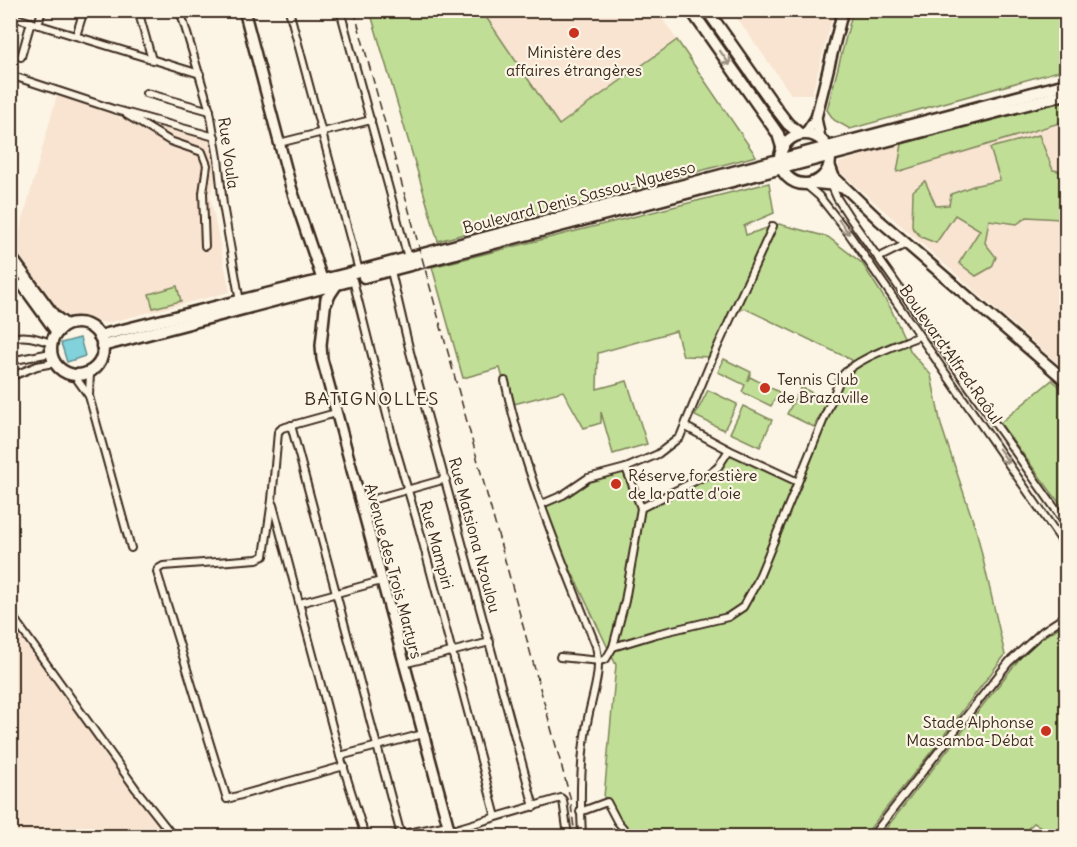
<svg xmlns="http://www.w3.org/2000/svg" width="1077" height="847" viewBox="0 0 1077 847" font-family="Delius,sans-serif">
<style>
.built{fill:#f8e4d1}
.green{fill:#c0de96;stroke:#7e845a;stroke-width:1.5}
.water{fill:#81d2da;stroke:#658f8f;stroke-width:1.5}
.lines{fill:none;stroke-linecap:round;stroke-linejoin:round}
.street-casing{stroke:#3b2a1e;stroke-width:10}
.secondary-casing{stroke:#3b2a1e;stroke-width:14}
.primary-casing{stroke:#3b2a1e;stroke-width:15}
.street{stroke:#fcf5e5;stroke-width:6}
.secondary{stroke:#fcf5e5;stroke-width:9}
.primary{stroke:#fcf5e5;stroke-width:10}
.rail{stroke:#3b2a1e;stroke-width:1.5;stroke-dasharray:9 4.5;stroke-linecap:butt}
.oneway{stroke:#9c9082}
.poi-dot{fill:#c8321e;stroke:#fcf5e5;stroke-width:2}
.labels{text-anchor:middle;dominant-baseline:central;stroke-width:4.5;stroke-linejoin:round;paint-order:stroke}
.poi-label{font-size:16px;fill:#3b2a1e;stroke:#fcf5e5;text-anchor:start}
.street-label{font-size:16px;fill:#3b2a1e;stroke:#fcf5e5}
.neighbourhood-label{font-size:18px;letter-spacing:1.5px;fill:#3b2a1e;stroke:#fcf5e5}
</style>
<rect width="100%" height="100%" fill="#fcf5e5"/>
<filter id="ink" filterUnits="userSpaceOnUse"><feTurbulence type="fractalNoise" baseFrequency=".0167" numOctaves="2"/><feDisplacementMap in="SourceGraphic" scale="12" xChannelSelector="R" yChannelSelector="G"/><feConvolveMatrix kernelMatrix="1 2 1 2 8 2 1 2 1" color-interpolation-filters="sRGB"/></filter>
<g filter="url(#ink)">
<!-- built -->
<g class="built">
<polygon points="482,11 657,11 677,40 559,125"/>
<polygon points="732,11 834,11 812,94 791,94"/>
<polygon points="57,95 125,119 210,140 216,177 210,196 230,292 107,323 59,314 15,248"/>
<polygon points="1066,98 1066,371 839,171 839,163 900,143"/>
<polygon points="10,622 49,672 167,836 11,836"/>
</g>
<!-- green -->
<g class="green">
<polygon points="853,10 1066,11 1066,69 850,129 834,120 827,110"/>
<polygon points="370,11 482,11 559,125 677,40 756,156 438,241"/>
<polygon points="1066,99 1066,121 897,172 902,144"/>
<polygon points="1039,135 1053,170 1066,172 1066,183 1064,184 1060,219 1027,217 1017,224 989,220 985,243 996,257 992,267 976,276 959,263 980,230 955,215 936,243 921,237 912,227 913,191 925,181 936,206 949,205 951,194 973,186 1000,180 990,148"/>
<polygon points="769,183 774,213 744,226 746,235 779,224 828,237 862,263 890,307 911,352 931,375 941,425 977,533 1005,655 935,747 864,836 632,836 604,797 616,665 546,518 542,504 579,482 626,468 641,507 709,474 729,450 798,482 852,360 744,308 733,316 714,357 683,356 676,331 598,353 597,389 627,381 647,444 613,454 601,412 601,423 584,428 563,391 510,405 500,368 463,378 432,267"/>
<polygon points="177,286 181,301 153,308 149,294"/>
<polygon points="724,359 751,372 747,381 750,377 779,392 771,406 742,392 745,385 718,372"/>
<polygon points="1052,380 1066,392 1066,512 1000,423"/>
<polygon points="801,387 827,401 814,427 787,414"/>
<polygon points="708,390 737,404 724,430 695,416"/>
<polygon points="743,406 772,420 760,447 730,433"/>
<polygon points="1066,623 1066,836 1055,835 1034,823 1022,834 1022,836 880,836 1020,658 1040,639"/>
</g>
<!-- water -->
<polygon class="water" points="80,338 85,356 67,362 61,343"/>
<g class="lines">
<!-- street casing -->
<g class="street-casing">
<g id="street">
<polyline points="138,10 152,60"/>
<polyline points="180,10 210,111 218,158 223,205 240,302"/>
<polyline points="289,10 359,271"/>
<polyline points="340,10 408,258"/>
<polyline points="10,16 200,74"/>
<polyline points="38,25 42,10"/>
<polyline points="76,36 84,10"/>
<polyline points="21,57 31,22"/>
<polyline points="10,75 113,109 215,137"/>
<polyline points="146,93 210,111"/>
<polyline points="127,115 170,141 202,152 207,165 203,193 205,246"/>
<polyline points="279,143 371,120"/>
<polyline points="826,173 837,198 850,218 1066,524"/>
<polyline points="805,184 819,196 849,234 1066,547"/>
<polyline points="878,258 906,244"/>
<polyline points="391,271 410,352 534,807"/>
<polyline points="353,280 394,443 419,528 496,817"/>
<path d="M10 339C23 333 39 339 51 343"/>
<polyline points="10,361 51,353"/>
<polyline points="74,375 89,396 131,548"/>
<polyline points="10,377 37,366 54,363"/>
<path d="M505 381C524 472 562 560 596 646 603 674 590 700 586 729 580 765 580 800 582 836"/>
<polyline points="89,396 90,372"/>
<polyline points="336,413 282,428 278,432 272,500 264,556 257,559 163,566 158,569 157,572 227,799 344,766"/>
<polyline points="291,425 401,835"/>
<polyline points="729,450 798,482"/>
<polyline points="360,503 446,479"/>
<polyline points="542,504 563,495 588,478 626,468 658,454 680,437 712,359 773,226"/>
<polyline points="273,505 340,756 365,836"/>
<polyline points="641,508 709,474 718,467 729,450 686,427"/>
<polyline points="300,603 381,581"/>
<polyline points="10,613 136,789 173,836"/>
<path d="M613 647 656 634 728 617 743 607 757 582 841 377C854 359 898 345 919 336"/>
<polyline points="560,657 600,661 606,659 613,647 625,601 641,508 626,468"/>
<polyline points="403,664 490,642"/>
<polyline points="340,756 423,734"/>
<polyline points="580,812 607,802 617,821 630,836"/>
<polyline points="449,831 561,798 563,800 568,836"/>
<polyline points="393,836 448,825"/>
<polyline points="872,836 1009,662 1043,631 1066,616"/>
</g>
</g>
<!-- secondary casing -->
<g class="secondary-casing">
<g id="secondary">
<polyline points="244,10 291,187 324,285"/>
<polyline points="816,118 820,138"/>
<polyline points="806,133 816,118 843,10"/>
<polyline points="830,166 834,177 879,220 1066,381"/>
<polyline points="811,183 831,185 845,189"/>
<polyline points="326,298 321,345 322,359 451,836"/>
</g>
</g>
<!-- primary casing -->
<g class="primary-casing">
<g id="primary">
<polyline points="691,10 778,134 782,147"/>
<polyline points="707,10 778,111 788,124 800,134"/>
<circle cx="805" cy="159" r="25"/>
<polyline points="10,256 54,316 66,325"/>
<polyline points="364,277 1066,94"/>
<polyline points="23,285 57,332"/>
<polyline points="326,303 330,294 336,285"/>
<circle cx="77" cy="349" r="26"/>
<polyline points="99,336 359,271 1066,84"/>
<polyline points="102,346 349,281"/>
</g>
</g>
<!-- street -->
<use href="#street" class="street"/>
<!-- secondary -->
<use href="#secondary" class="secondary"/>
<!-- primary -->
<use href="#primary" class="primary"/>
<!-- rail -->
<polyline class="rail" points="354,10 570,797 575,836"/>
</g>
<!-- one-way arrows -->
<defs><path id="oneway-shaft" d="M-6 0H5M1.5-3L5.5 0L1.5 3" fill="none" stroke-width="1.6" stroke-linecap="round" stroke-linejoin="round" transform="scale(1.5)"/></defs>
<g class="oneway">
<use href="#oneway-shaft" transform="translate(725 58) rotate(55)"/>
<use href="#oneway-shaft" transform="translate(844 227) rotate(54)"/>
<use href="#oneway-shaft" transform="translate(1004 456) rotate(55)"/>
</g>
</g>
<!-- markers -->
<g class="poi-dot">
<circle cx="574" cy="33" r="6"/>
<circle cx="765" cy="388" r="6"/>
<circle cx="616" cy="484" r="6"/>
<circle cx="1046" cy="731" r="6"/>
</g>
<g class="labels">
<!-- poi labels -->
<g class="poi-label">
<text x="574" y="52" text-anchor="middle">Ministère des<tspan x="574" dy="18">affaires étrangères</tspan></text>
<text x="777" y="379">Tennis Club<tspan x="777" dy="18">de Brazaville</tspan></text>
<text x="628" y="475">Réserve forestière<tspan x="628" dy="18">de la patte d'oie</tspan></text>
<text x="1034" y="722" text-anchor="end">Stade Alphonse<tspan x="1034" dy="18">Massamba-Débat</tspan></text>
</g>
<!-- street labels -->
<g class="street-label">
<text transform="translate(229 153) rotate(82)">Rue Voula</text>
<text transform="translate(579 197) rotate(-15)">Boulevard Denis Sassou-Nguesso</text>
<text transform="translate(951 354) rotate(55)">Boulevard Alfred Raôul</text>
<text transform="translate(475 535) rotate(75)">Rue Matsiona Nzoulou</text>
<text transform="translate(437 545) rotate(75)">Rue Mampiri</text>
<text transform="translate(394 571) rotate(75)">Avenue des Trois Martyrs</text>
</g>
<!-- neighbourhood labels -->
<g class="neighbourhood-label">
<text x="372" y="398">BATIGNOLLES</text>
</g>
</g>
<!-- margin -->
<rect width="1077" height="847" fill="none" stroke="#fcf5e5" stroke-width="36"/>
<rect x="18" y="18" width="1041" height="811" fill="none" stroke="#3b2a1e" stroke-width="2" filter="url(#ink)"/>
</svg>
